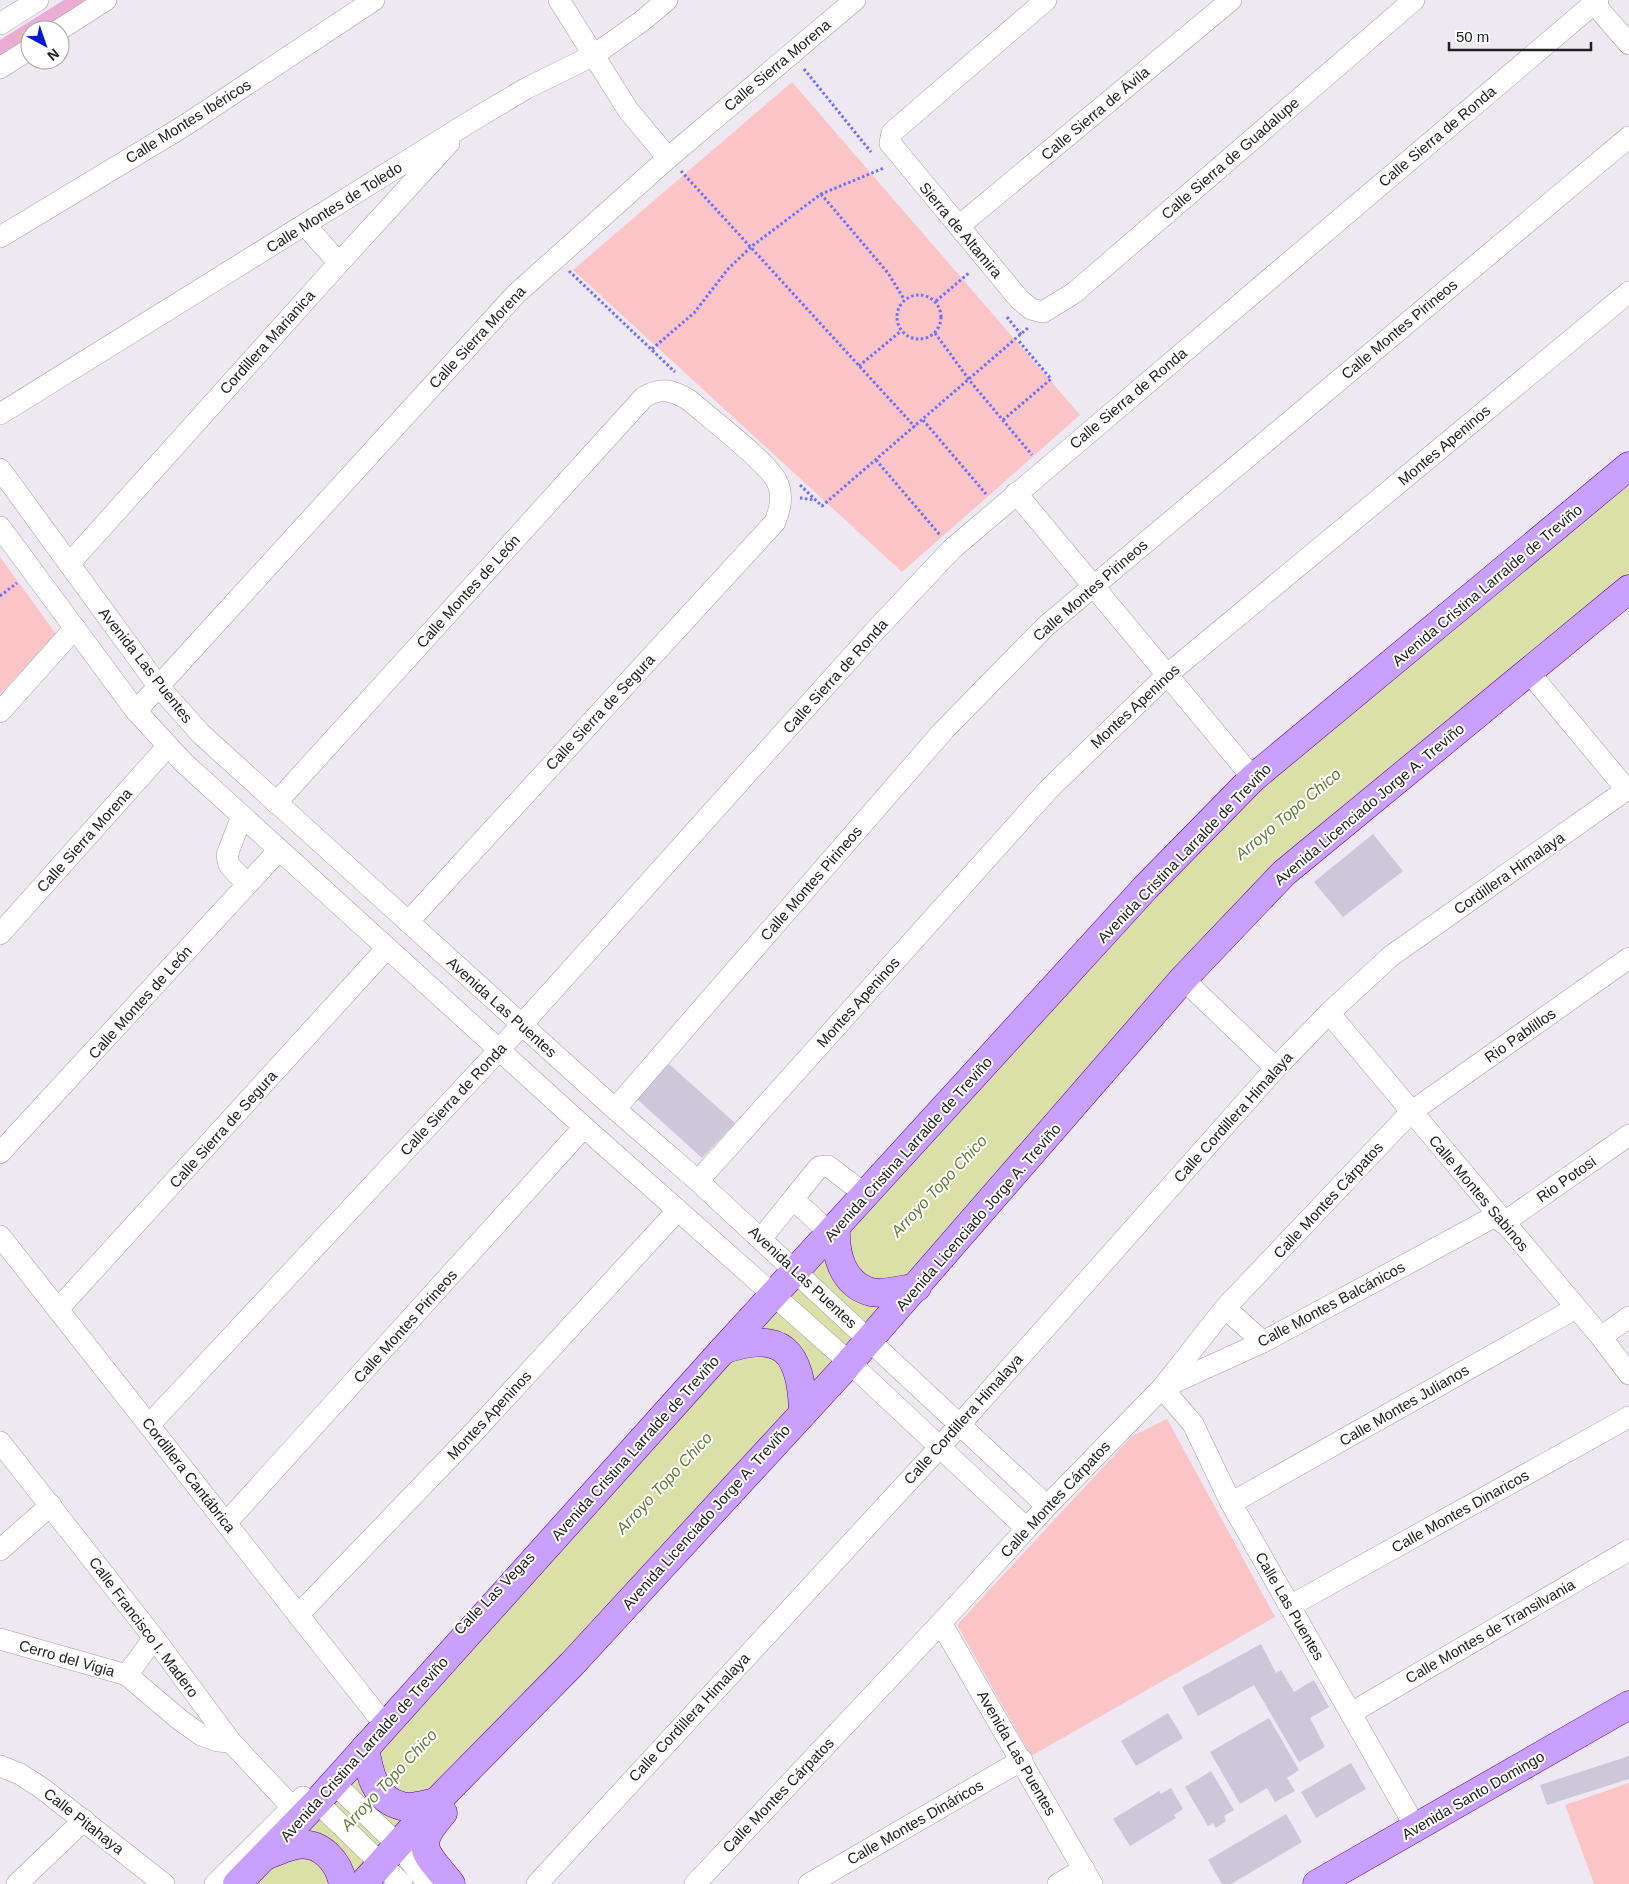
<svg xmlns="http://www.w3.org/2000/svg" width="1629" height="1884" viewBox="0 0 1629 1884" font-family="Arial,sans-serif">
<style>
.grass{fill:#ecadd4}
.park{fill:#fbc5c8}
.water{fill:#dae0a8}
.building{fill:#cdc8d9}
.lines{fill:none;stroke-linecap:round;stroke-linejoin:round}
.minor-casing{stroke:#a2a2a2;stroke-width:22}
.major-casing{stroke:#57009e;stroke-width:29}
.path{stroke:#6d70fd;stroke-width:3;stroke-dasharray:2.5 2.5;stroke-linecap:butt}
.minor{stroke:#fff;stroke-width:21}
.major{stroke:#caa0fe;stroke-width:28}
.labels{text-anchor:middle;dominant-baseline:central;stroke-width:4;stroke-linejoin:round;paint-order:stroke}
.street-label{font-size:15px;fill:#212121;stroke:#fff}
.water-label{font-size:16px;font-style:italic;fill:#617c36;stroke:#fff}
</style>
<rect width="100%" height="100%" fill="#ede8f2"/>
<!-- grass -->
<polygon class="grass" points="64,0 93,0 45,30 30,30 30,40 0,58 0,40"/>
<!-- park -->
<g class="park">
<polygon points="792,82 1080,415 902,572 573,270"/>
<polygon points="0,557 56,634 0,694"/>
<polygon points="1167,1419 1275,1617 1031,1756 957,1625 1132,1436"/>
<polygon points="1629,1783 1629,1884 1594,1884 1565,1805"/>
</g>
<!-- water -->
<polygon class="water" points="1629,466 1629,589 1349,818 362,1884 237,1884 1146,887"/>
<!-- building -->
<g class="building">
<polygon points="1373,834 1403,871 1343,917 1314,882"/>
<polygon points="669,1064 735,1123 702,1158 637,1099"/>
<polygon points="1261,1644 1276,1673 1281,1670 1294,1692 1314,1680 1329,1707 1310,1718 1325,1747 1299,1762 1254,1685 1198,1716 1182,1687"/>
<polygon points="1168,1713 1183,1738 1136,1766 1121,1741"/>
<polygon points="1269,1718 1299,1770 1287,1778 1295,1791 1275,1802 1267,1788 1240,1804 1210,1752"/>
<polygon points="1629,1756 1629,1779 1547,1805 1540,1785"/>
<polygon points="1351,1763 1366,1789 1316,1818 1301,1792"/>
<polygon points="1211,1771 1234,1810 1224,1816 1226,1821 1216,1828 1213,1823 1208,1826 1185,1787"/>
<polygon points="1171,1788 1183,1809 1174,1815 1176,1818 1130,1846 1113,1819 1159,1791 1161,1794"/>
<polygon points="1286,1814 1302,1842 1231,1884 1222,1884 1208,1860"/>
</g>
<g class="lines">
<!-- minor casing -->
<g class="minor-casing">
<g id="minor">
<polyline points="559,0 628,110 668,158"/>
<polyline points="1046,0 896,129 892,133 890,143 1019,299 1031,309 1043,312 1074,293 1414,0"/>
<polyline points="1591,0 1629,44"/>
<polyline points="0,24 38,0"/>
<polyline points="59,30 106,0"/>
<polyline points="0,68 30,49"/>
<polyline points="305,225 339,263"/>
<polyline points="959,226 1231,0"/>
<polyline points="0,237 184,126 374,0"/>
<polyline points="0,414 468,123 525,89 594,55 642,21 667,0"/>
<polyline points="0,469 159,687 201,734 615,1109 698,1181 1047,1506"/>
<polyline points="1016,493 1253,778"/>
<polyline points="0,527 136,711 184,763 584,1127 849,1362 1026,1528"/>
<polyline points="69,564 339,263 449,143"/>
<polyline points="1528,671 1627,790"/>
<polyline points="136,711 516,294 668,158 855,0"/>
<polyline points="0,712 75,628"/>
<path d="M276 803 644 397C662 387 672 390 689 400 708 417 771 464 778 484 783 497 780 509 775 522L408 922"/>
<polyline points="242,816 227,855 229,865 247,884"/>
<polyline points="0,934 167,747"/>
<polyline points="1183,979 1276,1068"/>
<polyline points="1329,1013 1601,1337 1629,1374"/>
<polyline points="615,1109 944,730 1046,626 1629,137"/>
<polyline points="0,1153 279,850"/>
<polyline points="698,1181 1049,789 1168,674 1629,292"/>
<polyline points="1503,1223 1629,1135"/>
<polyline points="831,1234 793,1199 819,1167 828,1166 866,1195"/>
<polyline points="0,1236 377,1715"/>
<polyline points="761,1239 793,1199"/>
<polyline points="1225,1308 1263,1342"/>
<polyline points="58,1309 387,948"/>
<polyline points="1601,1337 1629,1317"/>
<polyline points="149,1425 500,1049 873,633 952,549 1598,0"/>
<polyline points="0,1442 154,1638 231,1742 293,1808"/>
<polyline points="1231,1503 1576,1308"/>
<polyline points="226,1523 584,1127"/>
<polyline points="0,1550 51,1505"/>
<polyline points="1290,1606 1629,1417"/>
<polyline points="298,1615 474,1432 677,1211"/>
<polyline points="941,1623 1092,1884"/>
<polyline points="0,1639 127,1675 180,1720 201,1735 218,1741 231,1742"/>
<polyline points="127,1675 154,1638"/>
<polyline points="1351,1713 1629,1550"/>
<polyline points="0,1766 20,1774 43,1789 164,1884"/>
<polyline points="334,1783 398,1845 428,1884"/>
<polyline points="317,1802 402,1884"/>
<polyline points="1416,1828 1231,1503 1193,1424 1162,1388 1263,1342 1497,1215"/>
<polyline points="17,1884 84,1820"/>
<polyline points="215,1884 303,1797"/>
<polyline points="537,1884 939,1448 1276,1068 1329,1013 1391,956 1629,788"/>
<polyline points="695,1884 941,1623 1047,1506 1162,1388 1225,1308 1411,1112 1629,958"/>
<polyline points="809,1884 1022,1760"/>
<polyline points="1058,1884 1084,1869"/>
</g>
</g>
<!-- major casing -->
<g class="major-casing">
<g id="major">
<path d="M836 1229C835 1254 842 1284 871 1292 885 1295 903 1289 917 1287"/>
<path d="M723 1350C783 1329 801 1352 803 1411"/>
<path d="M365 1748C369 1771 374 1800 402 1806 412 1809 426 1804 436 1802"/>
<path d="M443 1813C412 1848 426 1852 451 1884"/>
<path d="M267 1855C277 1852 287 1846 297 1845 321 1841 339 1862 343 1884"/>
<polyline points="237,1884 317,1802 723,1350 1146,887 1253,778 1629,466"/>
<polyline points="363,1884 436,1802 572,1664 842,1371 1183,979 1284,873 1629,589"/>
<polyline points="1317,1884 1629,1705"/>
</g>
</g>
<!-- path -->
<g class="path">
<polyline points="804,69 871,152"/>
<polyline points="681,171 915,427"/>
<polyline points="821,194 888,273 904,299"/>
<polyline points="569,271 675,372"/>
<circle cx="919" cy="317" r="22"/>
<polyline points="936,301 970,272"/>
<polyline points="1007,317 1022,336"/>
<polyline points="935,333 970,381 1032,455"/>
<polyline points="652,349 694,313 728,269 752,246 821,194 884,168"/>
<polyline points="859,366 901,331"/>
<polyline points="923,420 986,494"/>
<polyline points="1003,420 1051,379 1018,340"/>
<polyline points="876,460 940,535"/>
<polyline points="800,485 822,506 1029,327"/>
<polyline points="800,498 816,500"/>
<polyline points="0,596 17,583"/>
</g>
<!-- minor -->
<use href="#minor" class="minor"/>
<!-- major -->
<use href="#major" class="major"/>
</g>
<g class="labels">
<!-- street labels -->
<g class="street-label">
<text transform="translate(777 65) rotate(-40)">Calle Sierra Morena</text>
<text transform="translate(1095 113) rotate(-40)">Calle Sierra de Ávila</text>
<text transform="translate(188 121) rotate(-32)">Calle Montes Ibéricos</text>
<text transform="translate(1437 136) rotate(-40)">Calle Sierra de Ronda</text>
<text transform="translate(1230 158) rotate(-41)">Calle Sierra de Guadalupe</text>
<text transform="translate(334 207) rotate(-32)">Calle Montes de Toledo</text>
<text transform="translate(961 230) rotate(50)">Sierra de Altamira</text>
<text transform="translate(1399 329) rotate(-40)">Calle Montes Pirineos</text>
<text transform="translate(477 337) rotate(-47)">Calle Sierra Morena</text>
<text transform="translate(267 342) rotate(-48)">Cordillera Marianica</text>
<text transform="translate(1128 398) rotate(-40)">Calle Sierra de Ronda</text>
<text transform="translate(1444 445) rotate(-40)">Montes Apeninos</text>
<text transform="translate(1487 585) rotate(-40)">Avenida Cristina Larralde de Treviño</text>
<text transform="translate(1090 590) rotate(-41)">Calle Montes Pirineos</text>
<text transform="translate(468 591) rotate(-48)">Calle Montes de León</text>
<text transform="translate(146 665) rotate(52)">Avenida Las Puentes</text>
<text transform="translate(835 676) rotate(-48)">Calle Sierra de Ronda</text>
<text transform="translate(1135 706) rotate(-43)">Montes Apeninos</text>
<text transform="translate(600 712) rotate(-47)">Calle Sierra de Segura</text>
<text transform="translate(1369 804) rotate(-40)">Avenida Licenciado Jorge A. Treviño</text>
<text transform="translate(84 840) rotate(-48)">Calle Sierra Morena</text>
<text transform="translate(1184 853) rotate(-46)">Avenida Cristina Larralde de Treviño</text>
<text transform="translate(1509 873) rotate(-35)">Cordillera Himalaya</text>
<text transform="translate(811 883) rotate(-49)">Calle Montes Pirineos</text>
<text transform="translate(140 1002) rotate(-48)">Calle Montes de León</text>
<text transform="translate(858 1002) rotate(-48)">Montes Apeninos</text>
<text transform="translate(502 1007) rotate(42)">Avenida Las Puentes</text>
<text transform="translate(1520 1035) rotate(-35)">Rio Pablillos</text>
<text transform="translate(453 1099) rotate(-47)">Calle Sierra de Ronda</text>
<text transform="translate(1233 1117) rotate(-48)">Calle Cordillera Himalaya</text>
<text transform="translate(223 1129) rotate(-48)">Calle Sierra de Segura</text>
<text transform="translate(908 1149) rotate(-48)">Avenida Cristina Larralde de Treviño</text>
<text transform="translate(1566 1179) rotate(-35)">Rio Potosi</text>
<text transform="translate(1479 1193) rotate(50)">Calle Montes Sabinos</text>
<text transform="translate(1328 1200) rotate(-47)">Calle Montes Cárpatos</text>
<text transform="translate(978 1217) rotate(-49)">Avenida Licenciado Jorge A. Treviño</text>
<text transform="translate(803 1277) rotate(43)">Avenida Las Puentes</text>
<text transform="translate(1331 1304) rotate(-28)">Calle Montes Balcánicos</text>
<text transform="translate(405 1326) rotate(-48)">Calle Montes Pirineos</text>
<text transform="translate(1404 1405) rotate(-30)">Calle Montes Julianos</text>
<text transform="translate(489 1415) rotate(-47)">Montes Apeninos</text>
<text transform="translate(963 1419) rotate(-48)">Calle Cordillera Himalaya</text>
<text transform="translate(635 1448) rotate(-48)">Avenida Cristina Larralde de Treviño</text>
<text transform="translate(189 1475) rotate(52)">Cordillera Cantábrica</text>
<text transform="translate(1055 1499) rotate(-47)">Calle Montes Cárpatos</text>
<text transform="translate(1460 1511) rotate(-29)">Calle Montes Dinaricos</text>
<text transform="translate(706 1517) rotate(-48)">Avenida Licenciado Jorge A. Treviño</text>
<text transform="translate(494 1593) rotate(-46)">Calle Las Vegas</text>
<text transform="translate(1290 1606) rotate(60)">Calle Las Puentes</text>
<text transform="translate(144 1627) rotate(53)">Calle Francisco I. Madero</text>
<text transform="translate(1490 1631) rotate(-30)">Calle Montes de Transilvania</text>
<text transform="translate(67 1658) rotate(16)">Cerro del Vigia</text>
<text transform="translate(689 1717) rotate(-47)">Calle Cordillera Himalaya</text>
<text transform="translate(364 1749) rotate(-48)">Avenida Cristina Larralde de Treviño</text>
<text transform="translate(1017 1753) rotate(60)">Avenida Las Puentes</text>
<text transform="translate(778 1795) rotate(-46)">Calle Montes Cárpatos</text>
<text transform="translate(1473 1795) rotate(-30)">Avenida Santo Domingo</text>
<text transform="translate(84 1821) rotate(38)">Calle Pitahaya</text>
<text transform="translate(915 1822) rotate(-30)">Calle Montes Dináricos</text>
</g>
<!-- water labels -->
<g class="water-label">
<text transform="translate(1288 814) rotate(-40)">Arroyo Topo Chico</text>
<text transform="translate(939 1186) rotate(-47)">Arroyo Topo Chico</text>
<text transform="translate(664 1483) rotate(-47)">Arroyo Topo Chico</text>
<text transform="translate(389 1780) rotate(-47)">Arroyo Topo Chico</text>
</g>
</g>
<!-- north arrow -->
<g transform="translate(45 45) rotate(140)"><circle r="24" fill="#ffffff" stroke="#a6a6a6"/>
<path d="M0-4L9 19L0 12L-9 19Z" fill="#001ad2"/>
<text y="-8" font-size="14" font-weight="bold" text-anchor="middle" fill="#212121">N</text>
</g>
<!-- scale -->
<path d="M1449 42v8h142v-8" fill="none" stroke="#212121" stroke-width="2.5"/>
<text x="1456" y="42" font-size="15" fill="#212121" stroke="#ffffff" stroke-width="4" paint-order="stroke">50 m</text>
</svg>
